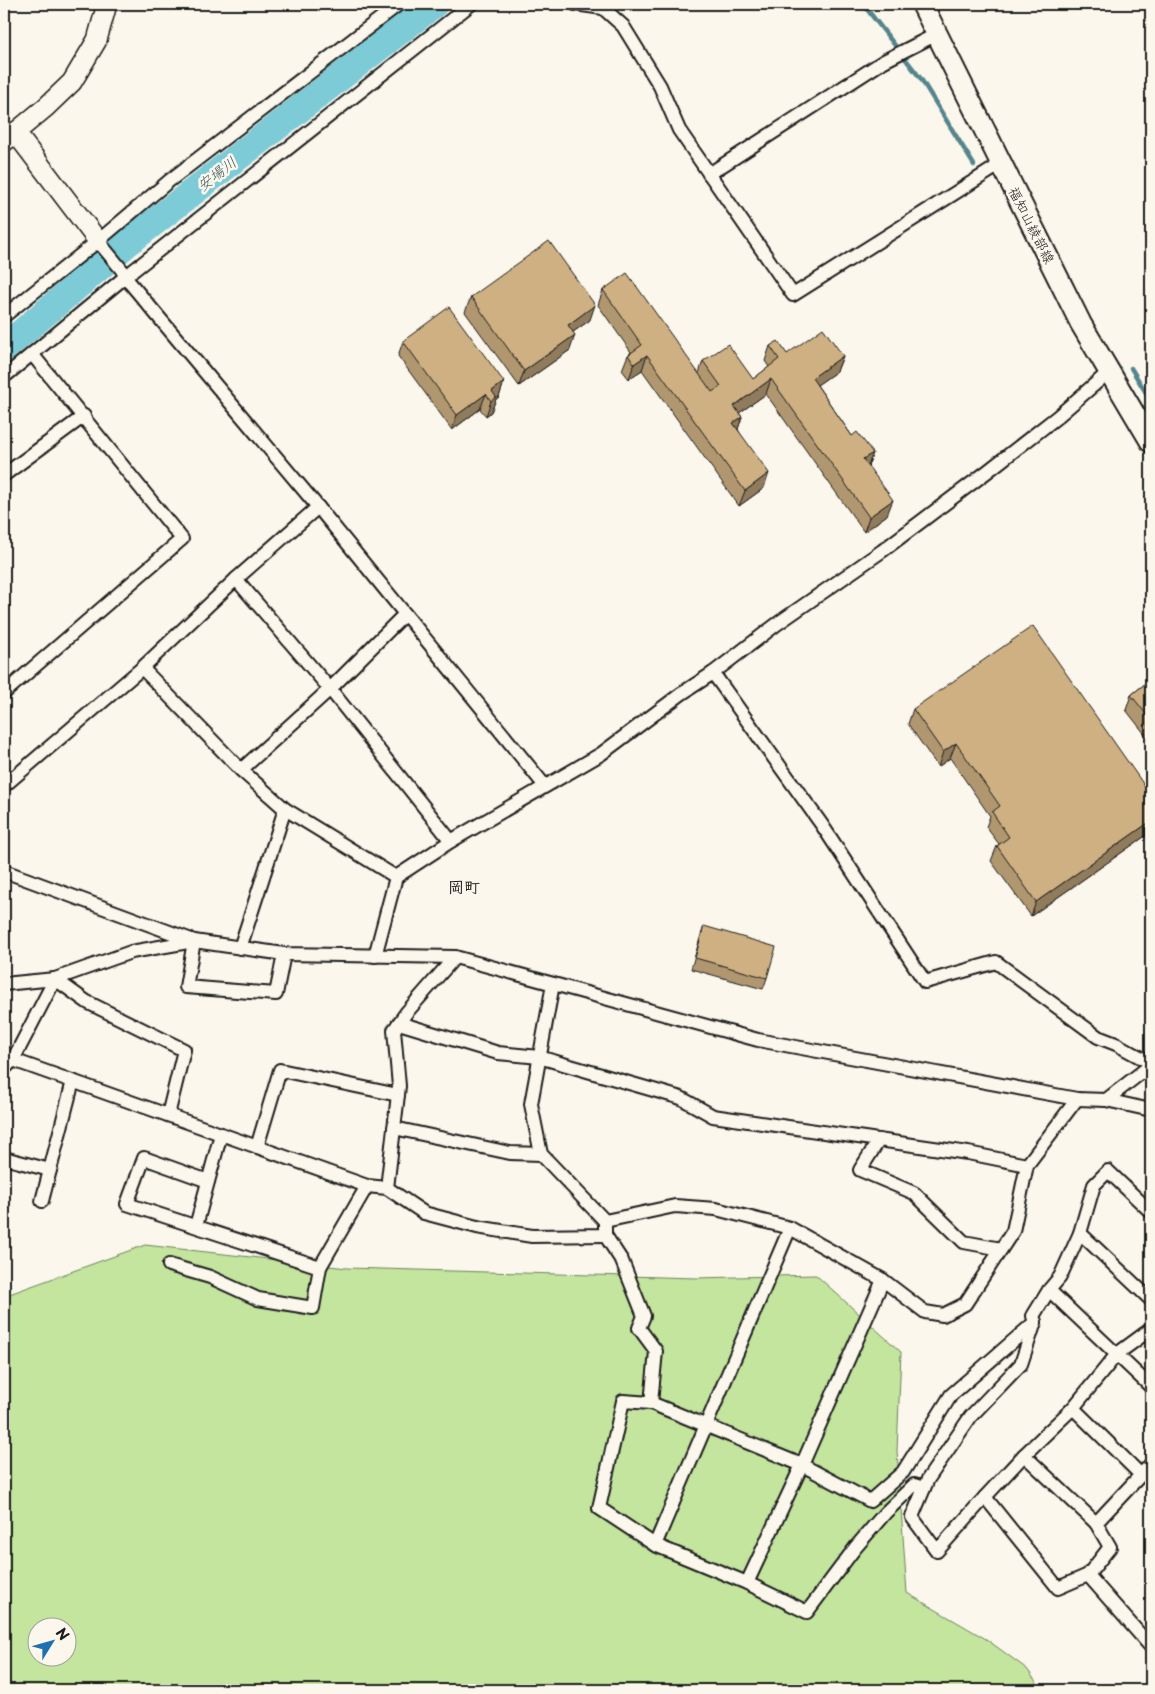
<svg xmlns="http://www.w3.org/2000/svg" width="1155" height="1694" viewBox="0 0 1155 1694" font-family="'Playpen Sans','Klee One',sans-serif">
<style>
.green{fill:#c3e59e;stroke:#70805d;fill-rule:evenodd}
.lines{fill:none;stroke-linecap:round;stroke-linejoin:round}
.stream{stroke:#55858c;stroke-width:4.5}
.river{stroke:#7bcbd6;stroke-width:28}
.street-casing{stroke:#1c1c1c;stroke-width:16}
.secondary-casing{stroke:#1c1c1c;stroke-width:22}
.primary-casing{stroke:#1c1c1c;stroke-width:24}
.street{stroke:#fbf7ec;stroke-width:12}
.secondary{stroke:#fbf7ec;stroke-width:19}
.primary{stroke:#fbf7ec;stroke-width:20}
.wall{fill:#b19770;stroke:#1c1c1c}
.shaded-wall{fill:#907b5b;stroke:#1c1c1c}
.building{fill:#ceb082;stroke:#1c1c1c}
.labels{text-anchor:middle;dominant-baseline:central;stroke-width:5;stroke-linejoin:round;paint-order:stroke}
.street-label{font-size:14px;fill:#1c1c1c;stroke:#fbf7ec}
.water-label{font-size:15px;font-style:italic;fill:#3d595d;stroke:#fbf7ec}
.quarter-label{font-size:16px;font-weight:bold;fill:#1c1c1c;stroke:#fbf7ec}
</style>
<rect width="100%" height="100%" fill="#fbf7ec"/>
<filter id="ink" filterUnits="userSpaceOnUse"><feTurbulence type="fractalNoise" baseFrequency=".02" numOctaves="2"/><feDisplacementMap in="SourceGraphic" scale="10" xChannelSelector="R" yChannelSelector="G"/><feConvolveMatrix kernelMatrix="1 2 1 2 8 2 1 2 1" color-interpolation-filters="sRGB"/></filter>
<g filter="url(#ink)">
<!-- green -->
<path class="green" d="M145 1245 347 1268 696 1278 816 1275 901 1352 897 1451 907 1593 986 1639 1027 1669 1042 1690H4V1296ZM38 1626H68V1656H38Z"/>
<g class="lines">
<!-- stream -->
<g class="stream">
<polyline points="863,4 921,79 974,165"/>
<polyline points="1131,368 1151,401"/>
</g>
<!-- river -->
<polyline class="river" points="4,348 126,244 434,4"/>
<!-- street casing -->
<g class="street-casing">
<g id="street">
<polyline points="575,4 603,8 623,26 660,86 679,130 793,295 1001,164"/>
<polyline points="709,174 884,61 937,34"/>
<polyline points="98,241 122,270 125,277 318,507 545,786"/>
<polyline points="4,316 98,241 169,181 399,4"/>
<polyline points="4,377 125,277 471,4"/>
<polyline points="4,475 84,416"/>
<polyline points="236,579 330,689 451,841"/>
<polyline points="142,668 241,770 285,809 396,877"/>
<polyline points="713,673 822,825 925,982 996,962 1098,1037 1116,1044 1151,1063"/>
<polyline points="4,693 182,539 32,354"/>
<polyline points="241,770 330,689 405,614"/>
<polyline points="4,786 142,668 236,579 318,507"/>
<polyline points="4,871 194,941 284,954 455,957 758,1040 1077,1099 1106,1100 1151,1110"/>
<polyline points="194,941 186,987 276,994 284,954"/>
<polyline points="240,948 285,809"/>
<polyline points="375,956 396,877 451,841 601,754 681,694 713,673 777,624 882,551 988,471 1057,417 1110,371"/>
<polyline points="55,979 87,1002 184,1050 168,1115"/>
<polyline points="4,984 55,979 131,952 194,941"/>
<polyline points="399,1023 498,1053 539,1057 681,1098 713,1116 968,1153 1027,1165"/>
<polyline points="13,1060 367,1186 387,1188 424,1213 477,1227 532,1236 605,1235 605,1221 541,1154 531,1104 553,984"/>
<polyline points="4,1069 13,1060 55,979"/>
<polyline points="1106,1100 1151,1065"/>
<polyline points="394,1128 510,1153 541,1154"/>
<polyline points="879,1140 860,1170 914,1193 964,1242 1001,1249"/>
<polyline points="257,1147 280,1070 398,1095"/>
<polyline points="4,1158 50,1170"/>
<polyline points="208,1181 144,1158 127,1204 320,1267"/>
<polyline points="387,1188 399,1086 394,1030 406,1013 455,957"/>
<polyline points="42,1201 73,1081"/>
<polyline points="1151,1212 1108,1171 1094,1185 1080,1233 1060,1277 1049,1290 1033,1316 1035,1322 1021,1364 971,1416 928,1479 912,1517 937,1551 985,1497 1024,1455 1073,1408 1117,1354 1151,1329"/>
<polyline points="605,1221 675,1206 716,1209 790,1228 883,1280 925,1312 943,1315 965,1304 1013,1231 1027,1165 1077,1099"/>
<polyline points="196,1226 221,1134"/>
<polyline points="1080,1233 1151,1300"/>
<polyline points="605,1235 622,1261 644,1316 639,1328 656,1351 651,1403"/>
<polyline points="169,1265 210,1277 258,1299 313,1308 320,1267 367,1186"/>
<polyline points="1049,1290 1151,1387"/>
<polyline points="1073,1408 1141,1475"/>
<polyline points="1024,1455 1096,1523"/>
<polyline points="924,1488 914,1485 885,1513 855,1548 807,1612 747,1583 655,1545 599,1508 623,1401 651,1403 802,1465 870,1501 903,1472 951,1395 1035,1322"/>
<polyline points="985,1497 1058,1588 1088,1575 1110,1547 1096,1523 1151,1464"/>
<polyline points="655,1545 790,1228"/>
<polyline points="1088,1575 1151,1647"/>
<polyline points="747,1583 802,1465 883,1280"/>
</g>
</g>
<!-- secondary casing -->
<g class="secondary-casing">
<g id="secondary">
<polyline points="15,132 98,241"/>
<polyline points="4,142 46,107 72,82 97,40 107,4"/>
</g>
</g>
<!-- primary casing -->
<g class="primary-casing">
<polyline id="primary" points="922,4 1081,324 1151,442"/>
</g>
<!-- street -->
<use href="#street" class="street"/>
<!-- secondary -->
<use href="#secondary" class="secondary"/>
<!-- primary -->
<use href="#primary" class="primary"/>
</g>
<!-- wall -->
<g class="wall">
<polygon points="603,290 699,373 703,361 753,379 769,367 765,361 770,346 787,354 843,356 837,371 817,385 852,436 873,453 868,466 887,515 864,532 766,394 739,413 742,417 738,429 764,488 739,506 642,370 629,379 622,370 628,355 631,352 598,305"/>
<polygon points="471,297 590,320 573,332 570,350 519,386 465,312"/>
<polygon points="403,341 504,382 499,397 496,399 491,412 486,416 480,409 452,430 398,356"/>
<polygon points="1151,679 1151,742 1126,710 1131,695"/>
<polygon points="913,709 1151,795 1151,832 1031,916 991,861 997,846 999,844 986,827 990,816 950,758 938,767 908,724"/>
<polygon points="704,926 767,978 763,989 691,969 700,938"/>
</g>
<!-- shaded-wall -->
<g class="shaded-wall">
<polygon points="595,305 590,320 562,340 568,325"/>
<polygon points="575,335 570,350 519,386 524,371"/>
<polygon points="647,355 642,370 629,379 634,364"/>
<polygon points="843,356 837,371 806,393 812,378"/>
<polygon points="771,379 766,394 728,421 734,406"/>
<polygon points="504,382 499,397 496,399 491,412 486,416 491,401 492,391"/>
<polygon points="486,394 480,409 452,430 457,415"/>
<polygon points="742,417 737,432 733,423"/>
<polygon points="873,453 867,468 863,459"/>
<polygon points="769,473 764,488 739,506 745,491"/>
<polygon points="893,500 887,515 864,532 869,517"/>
<polygon points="956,743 950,758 938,767 943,752"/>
<polygon points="1151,821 1151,832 1031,916 1036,902"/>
</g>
<!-- building -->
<g class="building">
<polygon points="549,241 595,305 568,325 575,335 524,371 471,297"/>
<polygon points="627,273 712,392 721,386 703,361 728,344 753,379 779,359 770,346 778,341 787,354 823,328 843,356 812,378 852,436 857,432 873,453 863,459 893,500 869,517 771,379 734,406 742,417 733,423 769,473 745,491 647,355 634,364 628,355 642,345 603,290"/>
<polygon points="449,307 504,382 492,391 496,397 491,401 486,394 457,415 403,341"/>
<polygon points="1033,626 1151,795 1151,821 1036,902 997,846 1009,837 992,812 1000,806 956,743 943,752 913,709"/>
<polygon points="1151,679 1151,720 1131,695"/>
<polygon points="704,926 776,947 767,978 695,958"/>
</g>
</g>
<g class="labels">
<!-- street labels -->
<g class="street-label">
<text transform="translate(1032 225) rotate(63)">福知山綾部線</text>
</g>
<!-- water labels -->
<g class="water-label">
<text transform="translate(216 173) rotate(-38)">安場川</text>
</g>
<!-- quarter labels -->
<g class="quarter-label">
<text x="464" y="886">岡町</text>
</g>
</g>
<!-- margin -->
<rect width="1155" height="1694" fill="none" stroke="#fbf7ec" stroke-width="20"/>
<rect x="10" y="10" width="1135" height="1674" fill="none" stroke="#1c1c1c" stroke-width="2" filter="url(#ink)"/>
<!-- north arrow -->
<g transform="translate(52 1642) rotate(53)"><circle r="24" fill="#fbf7ec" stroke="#a29f99"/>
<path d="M0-4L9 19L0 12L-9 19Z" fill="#1f6fb2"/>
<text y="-8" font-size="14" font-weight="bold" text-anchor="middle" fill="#1c1c1c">N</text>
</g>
</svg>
